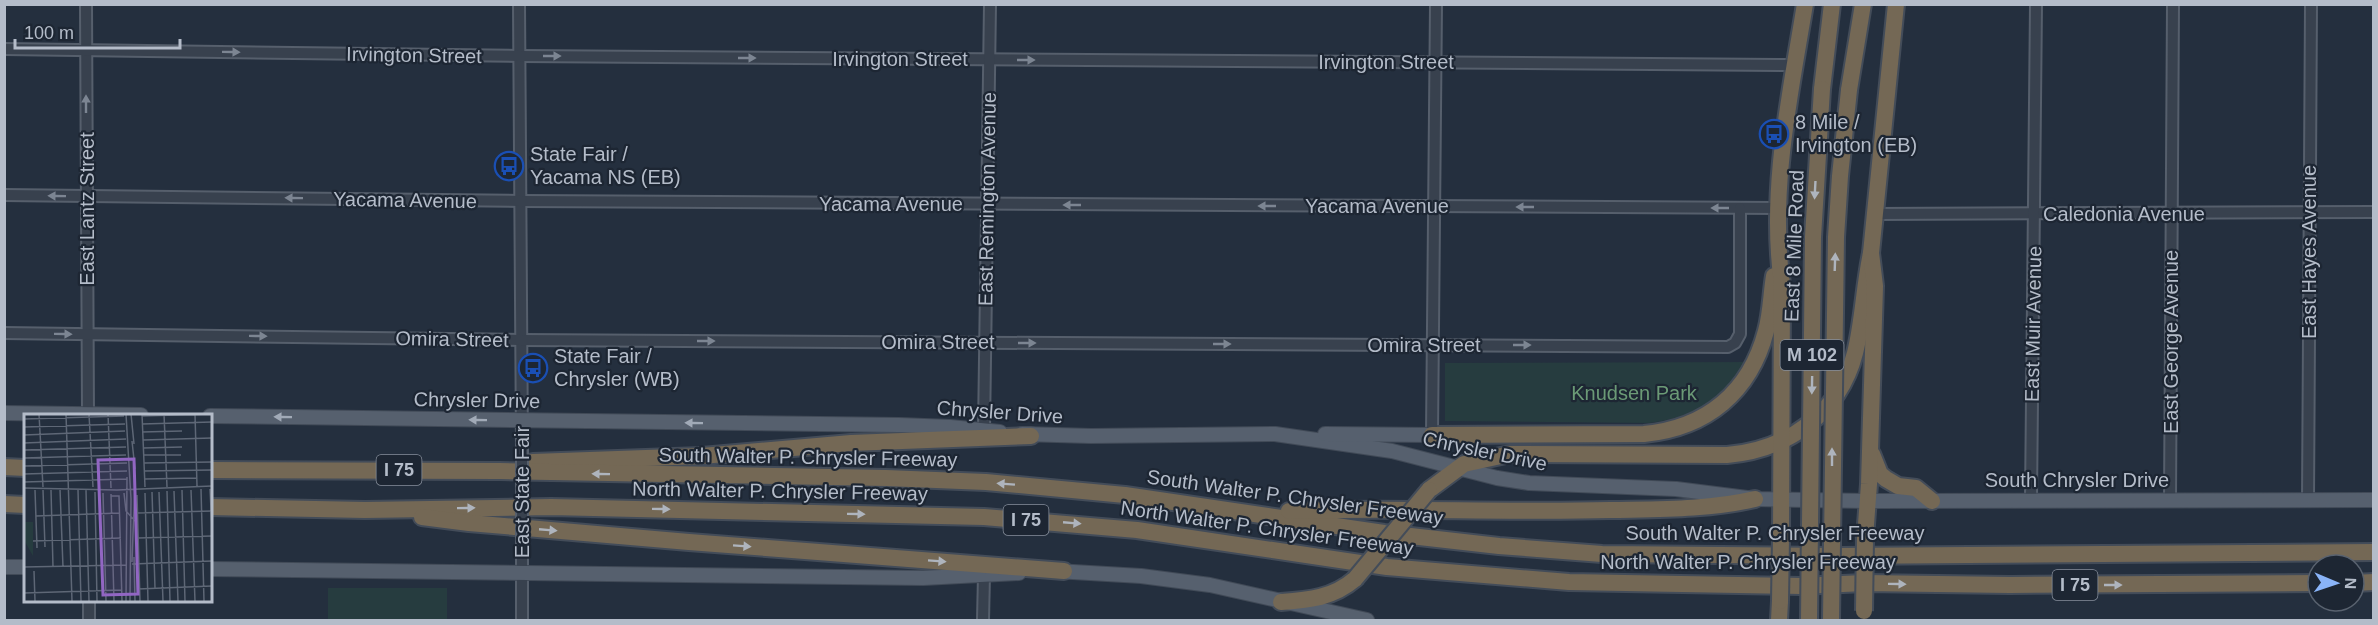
<svg xmlns="http://www.w3.org/2000/svg" width="2378" height="625" viewBox="0 0 2378 625" font-family="Arial,sans-serif">
<style>
.green{fill:#263c3f}
.lines{fill:none;stroke-linecap:round;stroke-linejoin:round}
.minor-casing{stroke:#565f6c;stroke-width:14}
.major-casing{stroke:#414a57;stroke-width:16}
.highway-casing{stroke:#434c59;stroke-width:20}
.minor{stroke:#38414e;stroke-width:10}
.major{stroke:#56606e;stroke-width:14}
.highway{stroke:#746855;stroke-width:16}
.minor-bridge-casing{stroke:#565f6c;stroke-width:14;stroke-linecap:butt}
.highway-bridge-casing{stroke:#434c59;stroke-width:20;stroke-linecap:butt}
.minor-bridge{stroke:#38414e;stroke-width:10}
.highway-bridge{stroke:#746855;stroke-width:16}
.oneway{fill:#7c8592}
.oneway2{fill:#aeb4bd}
.oneway3{fill:#a1aab7}
.labels{text-anchor:middle;dominant-baseline:central;stroke-width:4.5;stroke-linejoin:round;paint-order:stroke}
.shield{fill:#1d2633;stroke:#878f9c;stroke-width:1.5}
.shield-label{font-size:18px;font-weight:bold;fill:#b4bcc9}
.street-label{font-size:20px;fill:#b4bcc9;stroke:#1d2633}
.poi-label{font-size:20px;fill:#b4bcc9;stroke:#1d2633;text-anchor:start}
.park-label{font-size:20px;fill:#6b9a76;stroke:#1d2633}
.inset-road{fill:none;stroke:#5e6776;stroke-width:1.5}
.view{fill:#9266c3;fill-opacity:0.15;stroke:#9266c3;stroke-width:3}
.inset-edge{fill:none;stroke:#b4bcc9;stroke-width:3}
</style>
<rect width="100%" height="100%" fill="#242f3e"/>
<!-- green -->
<g class="green">
<path d="M1748 362C1723 400 1694 417 1649 423L1445 421V363Z"/>
<rect x="328" y="588" width="119" height="32"/>
</g>
<g class="lines">
<!-- minor casing -->
<g class="minor-casing">
<g id="minor">
<polyline points="86,4 88,414"/>
<polyline points="519,4 522,448"/>
<polyline points="4,49 520,56 1795,65"/>
<polyline points="4,195 521,201 1778,208"/>
<polyline points="1874,214 2374,212"/>
<polyline points="4,333 521,340 1728,347 1735,343 1740,334 1740,208"/>
<polyline points="984,430 990,4"/>
<polyline points="1432,435 1436,4"/>
<polyline points="2031,499 2036,4"/>
<polyline points="2170,500 2173,4"/>
<polyline points="2308,500 2311,4"/>
<polyline points="522,550 522,620"/>
<polyline points="89,600 89,620"/>
<polyline points="983,620 984,575"/>
</g>
</g>
<!-- major casing -->
<g class="major-casing">
<g id="major">
<polyline points="4,413 141,415"/>
<polyline points="210,416 899,425 950,427 1000,432"/>
<polyline points="1022,434 1091,436 1275,434 1392,451 1497,478 1529,483 1676,489 1755,499 1867,501 2374,500"/>
<polyline points="1325,434 1432,435"/>
<polyline points="4,567 26,567"/>
<polyline points="210,569 923,578 1019,573"/>
<polyline points="1056,571 1141,576 1210,585 1367,620"/>
</g>
</g>
<!-- highway casing -->
<g class="highway-casing">
<g id="highway">
<polyline points="1822,89 1832,4"/>
<polyline points="1849,90 1863,4"/>
<path d="M1432 435 1644 434C1707 428 1750 392 1766 331 1771 313 1771 294 1774 276"/>
<polyline points="1872,454 1880,474 1886,479 1898,486 1916,488 1932,501"/>
<polyline points="526,464 533,462 702,456 851,443 1031,436"/>
<polyline points="4,467 26,468"/>
<polyline points="210,470 500,471 886,478 986,482 1125,495 1384,533 1499,546 1602,554 1838,556 2374,552"/>
<path d="M1429 490 1464 464 1510 454 1727 455C1787 450 1839 414 1855 353 1863 321 1864 286 1871 253"/>
<polyline points="4,504 26,505"/>
<polyline points="210,507 365,510 551,507 984,517 1137,530 1387,567 1569,582 1800,586 1864,583 2010,585 2318,583"/>
<path d="M1289 511C1396 507 1503 513 1610 510 1659 509 1707 510 1755 499"/>
<polyline points="422,517 469,523 689,542 1064,571"/>
<path d="M1781 538 1782 284C1769 190 1790 96 1805 4"/>
<polyline points="1865,538 1869,484 1875,286 1871,253 1896,4"/>
<polyline points="2354,583 2374,582"/>
<path d="M1281 602C1309 600 1333 598 1355 579"/>
<polyline points="1779,620 1780,601"/>
</g>
</g>
<!-- minor -->
<use href="#minor" class="minor"/>
<!-- major -->
<use href="#major" class="major"/>
<!-- highway -->
<use href="#highway" class="highway"/>
<!-- minor-bridge casing -->
<g class="minor-bridge-casing">
<polyline id="minor-bridge" points="522,448 522,550"/>
</g>
<!-- highway-bridge casing -->
<g class="highway-bridge-casing">
<g id="highway-bridge">
<polyline points="1355,579 1429,490"/>
<polyline points="1780,601 1781,538"/>
<polyline points="1864,611 1865,538"/>
<polyline points="1809,620 1813,237 1822,89"/>
<polyline points="1831,620 1836,237 1840,176 1849,90"/>
</g>
</g>
<!-- minor-bridge -->
<use href="#minor-bridge" class="minor-bridge"/>
<!-- highway-bridge -->
<use href="#highway-bridge" class="highway-bridge"/>
</g>
<!-- one-way arrows -->
<defs><path id="oneway-solid" d="M-6-.8H1V-3.2L6.5 0L1 3.2V.8H-6Z" transform="scale(1.5)"/></defs>
<g class="oneway">
<use href="#oneway-solid" transform="translate(231 52) rotate(1)"/>
<use href="#oneway-solid" transform="translate(552 56)"/>
<use href="#oneway-solid" transform="translate(747 58)"/>
<use href="#oneway-solid" transform="translate(1026 60)"/>
<use href="#oneway-solid" transform="translate(86 104) rotate(-90)"/>
<use href="#oneway-solid" transform="translate(57 196) rotate(-179)"/>
<use href="#oneway-solid" transform="translate(294 198) rotate(-179)"/>
<use href="#oneway-solid" transform="translate(1072 205) rotate(-180)"/>
<use href="#oneway-solid" transform="translate(1267 206) rotate(-180)"/>
<use href="#oneway-solid" transform="translate(1525 207) rotate(-180)"/>
<use href="#oneway-solid" transform="translate(1720 208) rotate(-180)"/>
<use href="#oneway-solid" transform="translate(63 334) rotate(1)"/>
<use href="#oneway-solid" transform="translate(258 336) rotate(1)"/>
<use href="#oneway-solid" transform="translate(706 341)"/>
<use href="#oneway-solid" transform="translate(1027 343)"/>
<use href="#oneway-solid" transform="translate(1222 344)"/>
<use href="#oneway-solid" transform="translate(1522 345)"/>
</g>
<g class="oneway2">
<use href="#oneway-solid" transform="translate(1815 190) rotate(93)"/>
<use href="#oneway-solid" transform="translate(1835 262) rotate(-88)"/>
<use href="#oneway-solid" transform="translate(1812 385) rotate(91)"/>
<use href="#oneway-solid" transform="translate(1832 457) rotate(-90)"/>
<use href="#oneway-solid" transform="translate(601 474) rotate(-179)"/>
<use href="#oneway-solid" transform="translate(1006 484) rotate(-176)"/>
<use href="#oneway-solid" transform="translate(466 508) rotate(-1)"/>
<use href="#oneway-solid" transform="translate(661 509) rotate(1)"/>
<use href="#oneway-solid" transform="translate(856 514) rotate(1)"/>
<use href="#oneway-solid" transform="translate(1072 523) rotate(5)"/>
<use href="#oneway-solid" transform="translate(548 530) rotate(5)"/>
<use href="#oneway-solid" transform="translate(742 546) rotate(4)"/>
<use href="#oneway-solid" transform="translate(937 561) rotate(4)"/>
<use href="#oneway-solid" transform="translate(1897 584) rotate(1)"/>
<use href="#oneway-solid" transform="translate(2113 585)"/>
</g>
<g class="oneway3">
<use href="#oneway-solid" transform="translate(283 417) rotate(-179)"/>
<use href="#oneway-solid" transform="translate(478 420) rotate(-179)"/>
<use href="#oneway-solid" transform="translate(694 423) rotate(-179)"/>
</g>
<!-- icons -->
<defs>
<g id="bus-ring" transform="scale(1.5)"><circle r="9.5" fill="#1d2633" stroke="#1a4fb4" stroke-width="1.5"/><path d="M-5-6H5V4H4V6H2V4H-2V6H-4V4H-5ZM-3.5-4V0h7V-4ZM-3.5 1.2v1.5H-2V1.2ZM2 1.2v1.5H3.5V1.2Z" fill="#1a4fb4"/></g>
</defs>
<g fill-rule="evenodd">
<use href="#bus-ring" x="1774" y="134"/>
<use href="#bus-ring" x="509" y="166"/>
<use href="#bus-ring" x="533" y="368"/>
</g>
<g class="labels">
<!-- shield labels -->
<g class="shield">
<rect x="1780.5" y="340" width="63" height="30" rx="4.5"/>
<rect x="376.5" y="455" width="45" height="30" rx="4.5"/>
<rect x="1003.5" y="505" width="45" height="30" rx="4.5"/>
<rect x="2052.5" y="570" width="45" height="30" rx="4.5"/>
</g>
<g class="shield-label">
<text x="1812" y="355">M 102</text>
<text x="399" y="470">I 75</text>
<text x="1026" y="520">I 75</text>
<text x="2075" y="585">I 75</text>
</g>
<!-- street labels -->
<g class="street-label">
<text transform="translate(414 55) rotate(1)">Irvington Street</text>
<text x="900" y="59">Irvington Street</text>
<text x="1386" y="62">Irvington Street</text>
<text transform="translate(987 199) rotate(-89)">East Remington Avenue</text>
<text transform="translate(405 200) rotate(1)">Yacama Avenue</text>
<text x="891" y="204">Yacama Avenue</text>
<text x="1377" y="206">Yacama Avenue</text>
<text transform="translate(87 209) rotate(-90)">East Lantz Street</text>
<text x="2124" y="214">Caledonia Avenue</text>
<text transform="translate(1794 246) rotate(-88)">East 8 Mile Road</text>
<text transform="translate(2309 252) rotate(-90)">East Hayes Avenue</text>
<text transform="translate(2033 324) rotate(-89)">East Muir Avenue</text>
<text transform="translate(452 339) rotate(1)">Omira Street</text>
<text x="938" y="342">Omira Street</text>
<text transform="translate(2171 342) rotate(-90)">East George Avenue</text>
<text x="1424" y="345">Omira Street</text>
<text transform="translate(477 400) rotate(1)">Chrysler Drive</text>
<text transform="translate(1000 412) rotate(4)">Chrysler Drive</text>
<text transform="translate(1485 451) rotate(12)">Chrysler Drive</text>
<text transform="translate(808 457) rotate(1)">South Walter P. Chrysler Freeway</text>
<text x="2077" y="480">South Chrysler Drive</text>
<text transform="translate(780 491) rotate(1)">North Walter P. Chrysler Freeway</text>
<text transform="translate(522 492) rotate(-90)">East State Fair</text>
<text transform="translate(1295 497) rotate(8)">South Walter P. Chrysler Freeway</text>
<text transform="translate(1267 528) rotate(8)">North Walter P. Chrysler Freeway</text>
<text x="1775" y="533">South Walter P. Chrysler Freeway</text>
<text x="1748" y="562">North Walter P. Chrysler Freeway</text>
</g>
<!-- poi labels -->
<g class="poi-label">
<text x="1795" y="122">8 Mile /<tspan x="1795" dy="23">Irvington (EB)</tspan></text>
<text x="530" y="154">State Fair /<tspan x="530" dy="23">Yacama NS (EB)</tspan></text>
<text x="554" y="356">State Fair /<tspan x="554" dy="23">Chrysler (WB)</tspan></text>
</g>
<!-- park labels -->
<g class="park-label">
<text x="1634" y="393">Knudsen Park</text>
</g>
</g>
<!-- overview -->
<g transform="translate(24 414)">
<rect width="188" height="188" fill="#242f3e"/>
<path d="M0 108H9V142L0 126Z" fill="#263c3f"/>
<path class="inset-road" d="M15 0 19 73M42 0 48 187M65 0 69 73M84 0 87 74M102 0 107 85 106 187M107 0 110 30M118 0 121 73M140 0 143 73M171 0 173 72M118 2 188 0M0 5 100 2M118 10 188 8M0 13 101 10M118 18 158 17M0 21 101 17M119 26 188 24M108 27 111 55M0 29 102 25M119 34 158 33M0 36 102 33M119 41H157M0 44 102 41M120 49 188 48M0 52 103 49M120 57 188 56M0 60 103 57M121 65 173 64M0 68 103 65M0 74 93 76 188 72M36 75 39 153M177 75 180 187M186 75 188 115M11 76 13 134M19 76 21 133M27 76 29 153M54 76 57 187M62 76 65 187M158 76 161 187M167 76 171 187M143 77 146 187M150 77 154 187M71 78 73 187M128 78 131 174M135 78 139 187M79 79 82 187M100 79 102 97 111 107M121 79 124 187M87 80 90 187M113 81 116 187M87 82H95L98 187M112 99 188 97M12 102 96 99M109 120 111 72M114 124 188 122M9 127 97 124M110 143 111 187M108 148 109 120M108 150 188 147M0 153 102 151M10 157 11 187M114 175 188 172M0 179 97 176M102 187 103 63"/>
<path class="view" d="M110 45 114 180 79 181 74 46Z"/>
<rect width="188" height="188" class="inset-edge"/>
</g>
<!-- border -->
<rect width="2378" height="625" fill="none" stroke="#b4bcc9" stroke-width="12"/>
<!-- north arrow -->
<g transform="translate(2336 583) rotate(92)"><circle r="28" fill="#1d2633" stroke="#59626f" stroke-width="1.5"/>
<path d="M0-4.5L10 22L0 15L-10 22Z" fill="#8ab4f8"/>
<text y="-9" font-size="16" font-weight="bold" text-anchor="middle" fill="#b4bcc9">N</text>
</g>
<!-- scale -->
<path d="M15 39v9h165v-9" fill="none" stroke="#b4bcc9" stroke-width="3"/>
<text x="24" y="39" font-size="18" fill="#b4bcc9" stroke="#1d2633" stroke-width="4.5" paint-order="stroke">100 m</text>
</svg>
